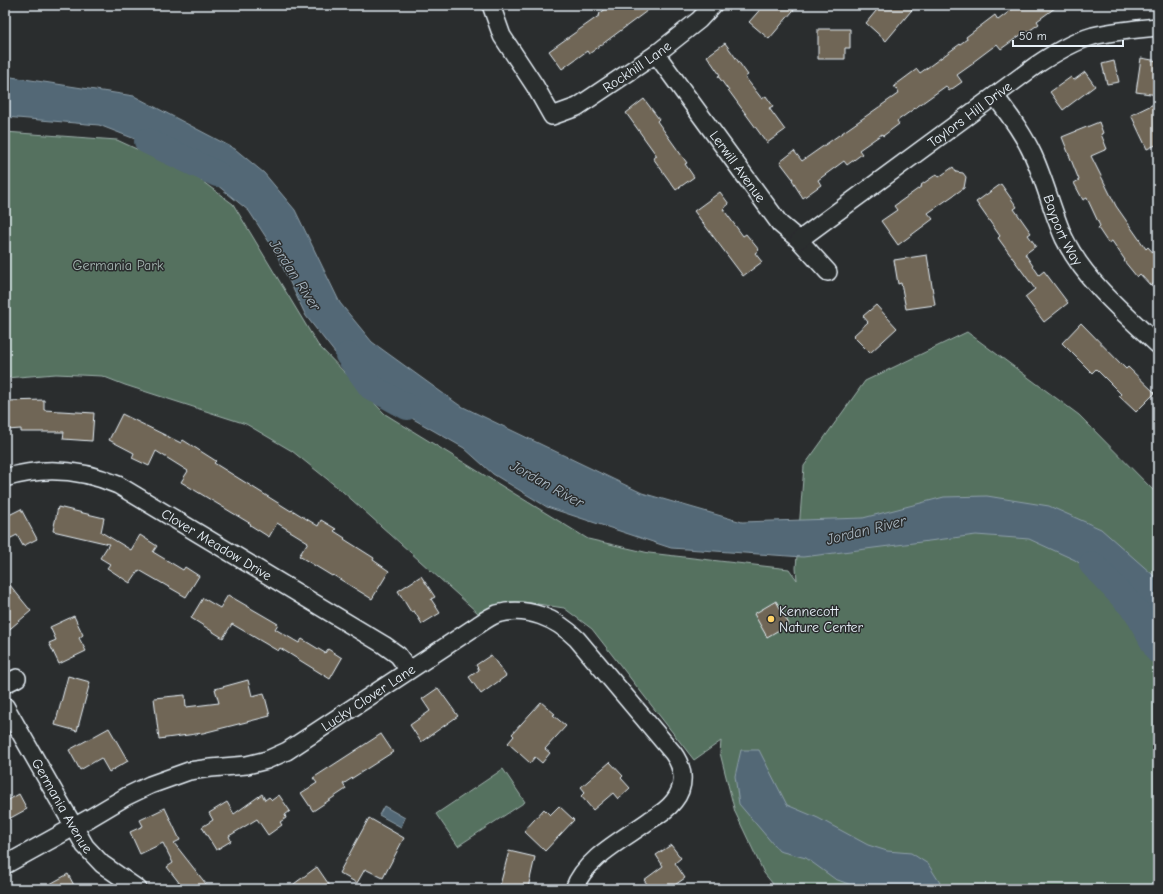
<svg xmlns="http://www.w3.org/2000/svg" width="1163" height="894" viewBox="0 0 1163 894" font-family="'Comic Neue',sans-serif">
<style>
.green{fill:#55715f;stroke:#9eb1ac}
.water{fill:#526876;stroke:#8e9faa}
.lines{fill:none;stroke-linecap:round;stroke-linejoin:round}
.river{stroke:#526876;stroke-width:26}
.building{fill:#6f6657;stroke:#e8f1f8}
.minor-casing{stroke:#e8f1f8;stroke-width:20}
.minor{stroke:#2a2d2e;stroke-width:17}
.poi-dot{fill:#ffd166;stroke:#2a2d2e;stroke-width:1.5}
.labels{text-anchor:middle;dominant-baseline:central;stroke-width:3;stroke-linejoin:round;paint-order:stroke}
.street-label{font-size:14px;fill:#e8f1f8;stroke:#2a2d2e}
.park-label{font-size:14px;fill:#a6b7b3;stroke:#2a2d2e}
.poi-label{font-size:14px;fill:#e8f1f8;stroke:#2a2d2e;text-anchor:start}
.water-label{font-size:15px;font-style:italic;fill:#acbac4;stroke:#2a2d2e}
</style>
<rect width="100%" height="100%" fill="#2a2d2e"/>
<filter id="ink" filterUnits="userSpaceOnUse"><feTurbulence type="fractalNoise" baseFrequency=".025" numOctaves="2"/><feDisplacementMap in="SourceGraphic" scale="8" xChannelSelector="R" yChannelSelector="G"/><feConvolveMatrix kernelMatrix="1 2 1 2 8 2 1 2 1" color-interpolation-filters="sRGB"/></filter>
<g filter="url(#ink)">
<!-- green -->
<g class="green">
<polygon points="5,132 117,140 195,176 233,204 318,345 385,414 588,539 649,553 789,569 797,580 796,568 804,466 865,381 967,332 1079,415 1158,495 1158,889 777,889 764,873 735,812 720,753 721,741 694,760 592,629 564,608 531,603 510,602 495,605 478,613 342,491 292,451 246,424 125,385 102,376 56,374 5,378"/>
<polygon points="503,769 525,802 458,846 436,814"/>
</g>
<!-- water -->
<g class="water">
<polygon points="5,76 134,96 235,149 264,173 295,210 340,303 372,342 459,405 642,493 742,522 863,518 944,497 987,496 1049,506 1101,529 1152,574 1158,581 1158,648 1119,592 1075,560 1029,539 976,535 803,557 671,548 547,507 493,474 464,448 408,416 339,358 306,316 275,251 249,211 184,158 99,125 5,117"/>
<polygon points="741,750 759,750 787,805 818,818 868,845 887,851 911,853 928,864 940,883 934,889 862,889 835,879 806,858 779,851 739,804 735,776"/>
<polygon points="384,806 405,818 401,827 379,815"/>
</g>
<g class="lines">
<!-- river -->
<g class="river">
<polyline points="147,141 217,174"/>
<polyline points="348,355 371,387 407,407"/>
<polyline points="1092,564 1137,612 1158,651"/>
</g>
</g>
<!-- building -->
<g class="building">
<polygon points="611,5 655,5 589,54 587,51 562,69 549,51 600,15 599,14"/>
<polygon points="764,5 798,5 769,39 749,22"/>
<polygon points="881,5 916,5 886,41 866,23"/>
<polygon points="1018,5 1059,5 1037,21 1039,24 1023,35 1022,34 1001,49 997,44 973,62 974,63 957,75 962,82 949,91 946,86 897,121 899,124 883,136 882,134 859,150 862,154 847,165 844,161 818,180 821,185 803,198 794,184 795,184 792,180 793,179 780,162 794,151 802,161 899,93 894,86 917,69 920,73 967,39 966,37 995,15 998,20"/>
<polygon points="818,29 850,29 850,48 845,48 845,59 818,59"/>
<polygon points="725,43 748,75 745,77 762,99 766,96 773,106 769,108 785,130 767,143 718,76 720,75 707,56"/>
<polygon points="1141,58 1158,61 1158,95 1136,92"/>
<polygon points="1114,61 1119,82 1107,84 1102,64"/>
<polygon points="1085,72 1095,86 1063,110 1050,92 1071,77 1074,80"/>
<polygon points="644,99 659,119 657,121 687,163 685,164 694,177 676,190 653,158 657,156 626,113"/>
<polygon points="1158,102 1158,144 1147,149 1131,115"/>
<polygon points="1099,122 1103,133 1101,134 1107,149 1091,156 1116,206 1146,249 1148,247 1158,258 1158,280 1151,286 1140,274 1137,277 1124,261 1125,260 1112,241 1108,243 1098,228 1100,226 1087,198 1083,200 1074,183 1079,180 1062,137"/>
<polygon points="953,167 956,172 963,173 966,177 964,188 928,213 933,219 898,245 881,221 897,210 894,206 922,186 921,185 937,174 939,177"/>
<polygon points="1001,184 1017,207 1014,209 1031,233 1028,235 1036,246 1025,254 1039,275 1044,271 1068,303 1044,322 1025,297 1035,289 998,238 1000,236 976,202"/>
<polygon points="720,192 729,204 723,209 743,236 746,234 759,250 755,253 762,262 743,276 694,211"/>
<polygon points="927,255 935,305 906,309 901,283 898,284 894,260"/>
<polygon points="876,305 897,328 870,353 853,336 868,322 863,316"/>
<polygon points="1081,323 1126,369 1128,367 1155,393 1136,412 1119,396 1121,394 1096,369 1092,373 1062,343"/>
<polygon points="44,400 44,410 94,413 92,441 63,439 64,432 21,432 21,429 7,430 7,401"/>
<polygon points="122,414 181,443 183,440 216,461 214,463 291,511 292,510 318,526 321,520 336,529 334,531 345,538 344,539 374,558 373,560 389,571 372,599 333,575 332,576 299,556 308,542 277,523 269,537 250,525 251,524 181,482 188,471 156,451 149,466 132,458 134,453 109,440"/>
<polygon points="58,507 104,518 101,532 131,550 140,535 157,546 153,552 183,570 185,567 199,576 186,597 139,570 130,583 107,568 110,564 100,558 109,544 53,531"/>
<polygon points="21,509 37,539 23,546 17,535 5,541 5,517"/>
<polygon points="421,576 435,597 431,599 440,613 422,624 414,611 411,612 398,591"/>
<polygon points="5,579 31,611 5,633"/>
<polygon points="228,595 278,624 275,629 299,643 302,639 325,653 328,649 342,658 330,679 280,648 278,651 232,624 223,638 191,618 203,598 220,608"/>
<polygon points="776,601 789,624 767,637 754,614"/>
<polygon points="74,616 83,635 79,638 86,651 59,664 49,643 56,640 50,627"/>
<polygon points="491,655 506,676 481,694 469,677 479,670 476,665"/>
<polygon points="68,676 90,682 77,731 55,725"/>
<polygon points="248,680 252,696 264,693 270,716 203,733 159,739 154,698 185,695 186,707 219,703 215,689"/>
<polygon points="438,688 458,716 421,742 410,725 430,711 422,699"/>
<polygon points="541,702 555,714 553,715 566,726 545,749 550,753 542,763 535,757 530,763 508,743 514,736 512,734"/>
<polygon points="109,728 128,761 109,772 101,758 80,770 69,750"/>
<polygon points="381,734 393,752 343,784 346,789 313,811 301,793 317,783 313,778"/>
<polygon points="610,762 623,776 621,778 630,788 618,799 613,793 593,810 581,796 585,792 581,787"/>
<polygon points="19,794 27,809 5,821 5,802"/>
<polygon points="262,794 265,800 269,797 272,800 279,795 290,811 285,815 286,818 280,822 282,825 268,835 257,819 229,836 231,841 216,850 202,827 213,820 209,813 227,802 234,814"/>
<polygon points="559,806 574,820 545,851 524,831 544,809 550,815"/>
<polygon points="165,808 180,840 174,843 210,889 184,889 167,867 173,863 163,843 140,854 130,832 143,826 140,820"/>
<polygon points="369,818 404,838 383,878 365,869 357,883 339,873"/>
<polygon points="671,845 681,858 675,863 685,878 669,889 651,889 644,880 663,866 656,855"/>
<polygon points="509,851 535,857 528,888 523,886 522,889 499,889"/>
<polygon points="317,867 332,889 287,889"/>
<polygon points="68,874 76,889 41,889"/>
</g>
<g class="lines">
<!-- minor casing -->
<g class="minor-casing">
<g id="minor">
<path id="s1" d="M491 5 502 36 535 86 552 116 577 107 656 54 699 20 713 5"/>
<path id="s2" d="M656 54 780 224 799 240 828 272"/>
<path id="s3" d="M995 96C1009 115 1023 133 1033 155 1045 181 1052 211 1064 238 1085 281 1124 313 1158 345"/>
<path id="s4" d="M799 240 1035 66C1053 54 1072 42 1093 36 1114 31 1136 29 1158 27"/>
<path id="s5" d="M5 478C44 466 81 469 118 485L384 645 398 655 409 670"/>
<polyline points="5,684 17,678"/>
<path id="s6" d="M5 706 85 846 102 864 138 889"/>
<path id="s7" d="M5 865 90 818 127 796 150 785 189 771 211 768 247 765 267 760 287 751 478 625C484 621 491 616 497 614 527 605 557 619 577 639L673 753C684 768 686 786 674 801 668 809 659 815 650 820 624 839 585 858 574 889"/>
</g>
</g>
<!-- minor -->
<use href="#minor" class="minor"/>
</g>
</g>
<!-- markers -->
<circle class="poi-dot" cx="771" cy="619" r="4"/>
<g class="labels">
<!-- street labels -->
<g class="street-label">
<text stroke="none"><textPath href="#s1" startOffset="226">Rockhill Lane</textPath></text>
<text stroke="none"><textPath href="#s4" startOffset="212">Taylors Hill Drive</textPath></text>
<text stroke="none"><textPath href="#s2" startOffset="139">Lerwill Avenue</textPath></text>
<text stroke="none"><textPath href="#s3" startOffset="151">Bayport Way</textPath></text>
<text stroke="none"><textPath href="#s5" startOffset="231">Clover Meadow Drive</textPath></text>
<text stroke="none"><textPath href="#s7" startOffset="405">Lucky Clover Lane</textPath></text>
<text stroke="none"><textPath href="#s6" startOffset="115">Germania Avenue</textPath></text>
</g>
<!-- park labels -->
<g class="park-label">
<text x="118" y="265">Germania Park</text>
</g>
<!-- poi labels -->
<g class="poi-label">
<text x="779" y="611">Kennecott<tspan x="779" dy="16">Nature Center</tspan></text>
</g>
<!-- water labels -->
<g class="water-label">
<text transform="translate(295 275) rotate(57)">Jordan River</text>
<text transform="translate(547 484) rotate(29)">Jordan River</text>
<text transform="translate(866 530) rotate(-14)">Jordan River</text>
</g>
</g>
<!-- margin -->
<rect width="1163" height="894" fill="none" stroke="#2a2d2e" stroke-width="20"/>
<rect x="10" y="10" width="1143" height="874" fill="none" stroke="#e8f1f8" stroke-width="1.5" filter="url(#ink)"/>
<!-- scale -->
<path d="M1013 40v6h110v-6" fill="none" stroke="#e8f1f8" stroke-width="2"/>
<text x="1019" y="40" font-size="12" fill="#e8f1f8" stroke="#2a2d2e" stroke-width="3" paint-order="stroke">50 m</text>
</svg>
